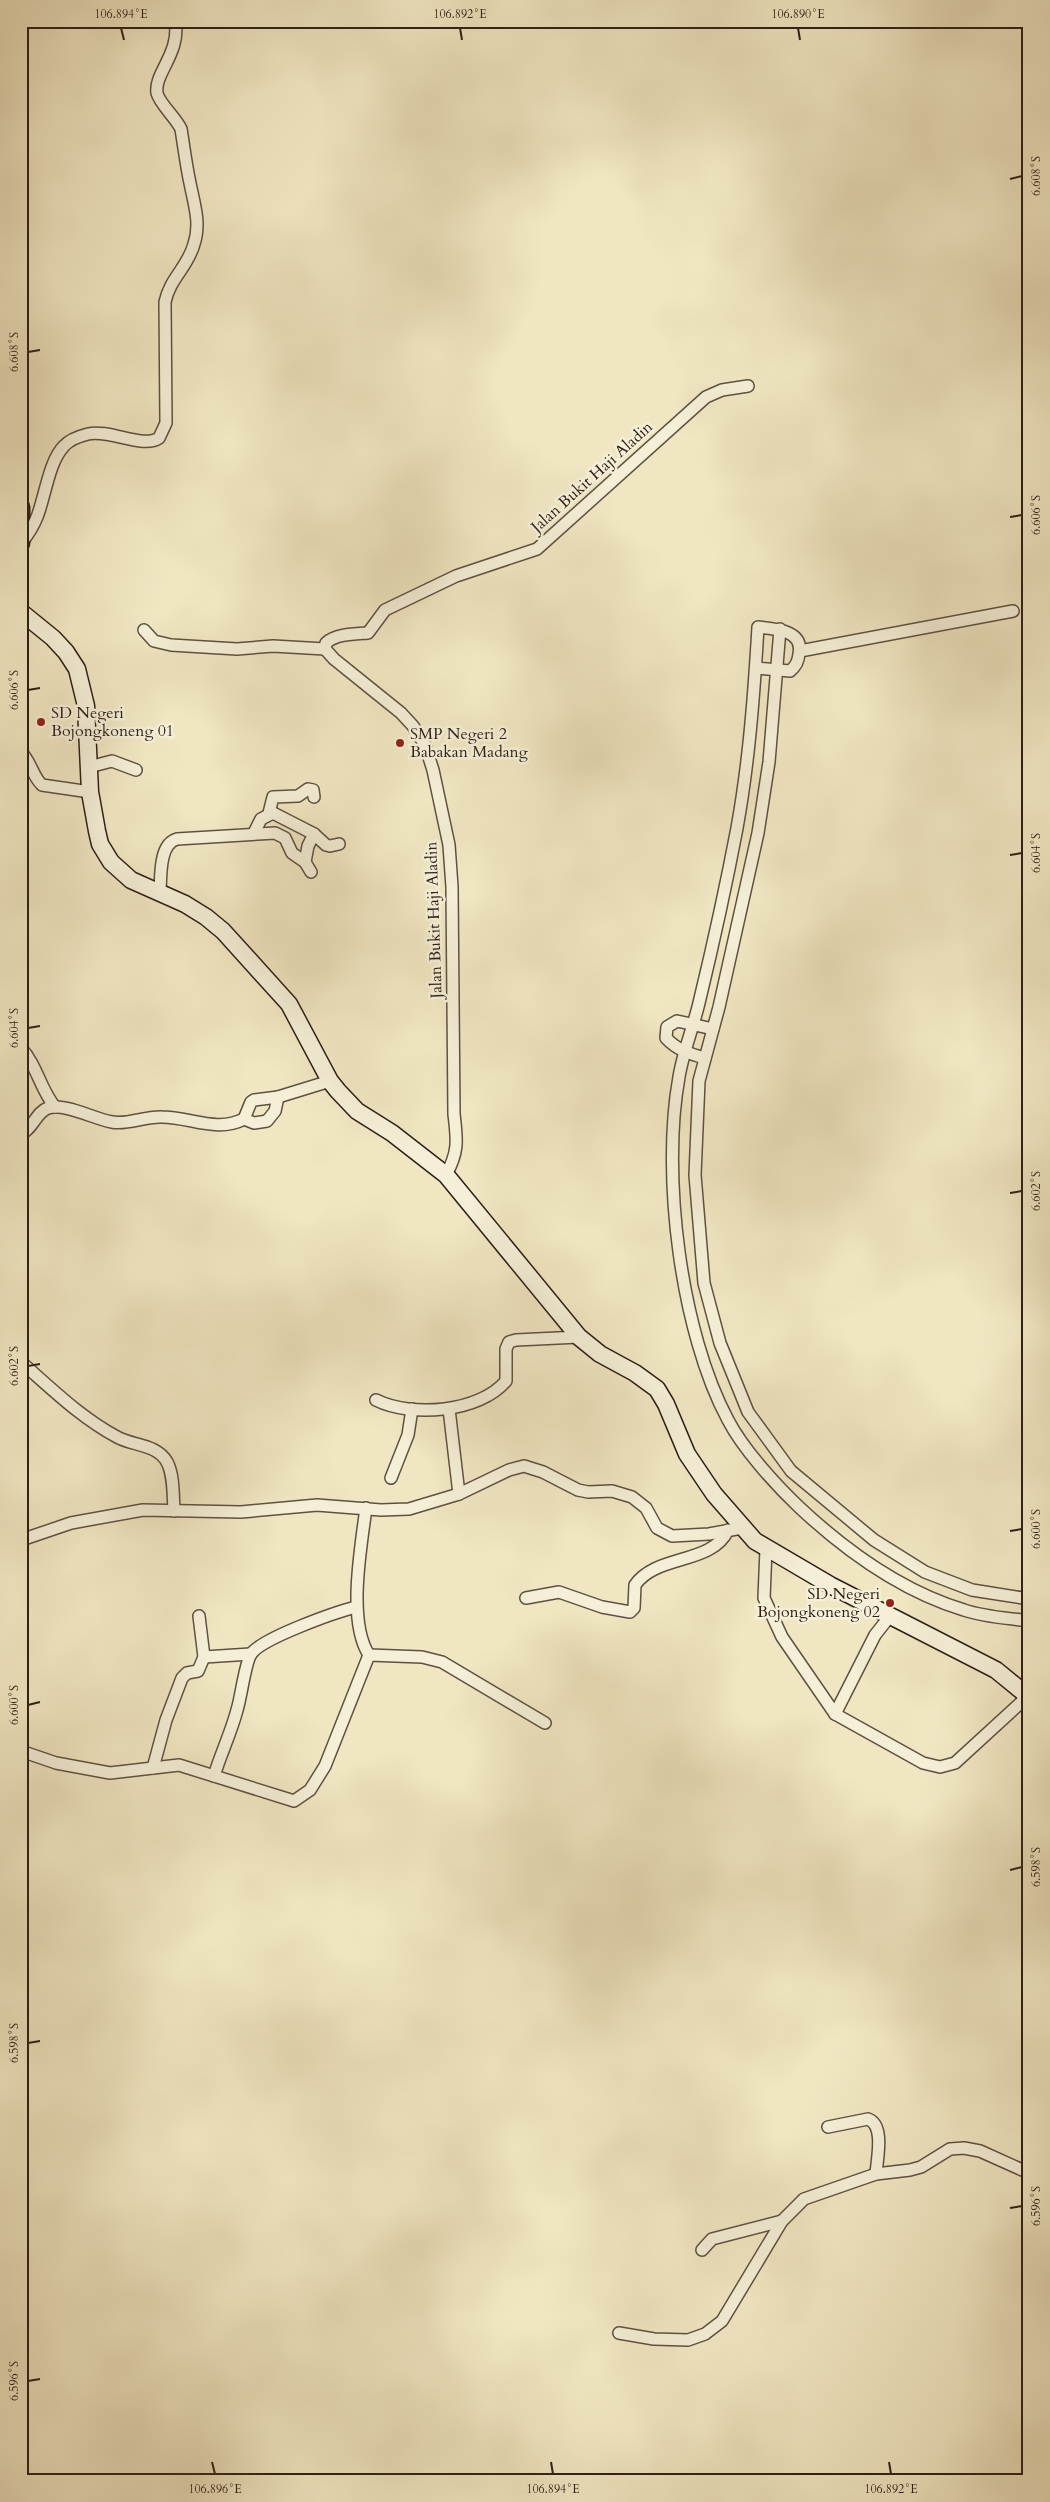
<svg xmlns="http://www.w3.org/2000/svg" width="1050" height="2502" viewBox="0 0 1050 2502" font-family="Cardo,serif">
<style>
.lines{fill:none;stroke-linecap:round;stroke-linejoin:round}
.street-casing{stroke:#5e5142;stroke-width:14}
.secondary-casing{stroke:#2d1f18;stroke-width:19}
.street{stroke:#f5efd7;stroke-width:11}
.secondary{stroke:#f5efd7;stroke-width:16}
.ticks{fill:none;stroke:#2d1f18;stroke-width:2}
.poi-dot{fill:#8f2418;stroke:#f5efd7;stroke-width:2}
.labels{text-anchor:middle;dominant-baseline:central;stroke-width:5;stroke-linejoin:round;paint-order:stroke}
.street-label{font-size:16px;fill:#2d1f18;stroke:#f5efd7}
.poi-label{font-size:16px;fill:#2d1f18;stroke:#f5efd7;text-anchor:start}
.neatline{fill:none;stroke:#2d1f18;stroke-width:2}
.ticks-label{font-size:12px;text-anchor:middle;fill:#2d1f18}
</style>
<rect width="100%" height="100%" fill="#f0e6c2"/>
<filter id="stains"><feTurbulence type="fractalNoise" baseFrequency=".004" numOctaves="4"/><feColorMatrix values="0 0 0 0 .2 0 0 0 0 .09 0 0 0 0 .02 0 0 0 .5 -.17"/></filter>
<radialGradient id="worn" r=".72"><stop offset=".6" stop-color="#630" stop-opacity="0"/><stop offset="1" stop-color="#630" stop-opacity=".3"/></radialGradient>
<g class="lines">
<!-- street casing -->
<g class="street-casing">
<g id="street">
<path d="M21 543C28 535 33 527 37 517 45 497 49 461 64 446 70 439 80 436 88 434 110 429 143 449 159 438L166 423 165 302C170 278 188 267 194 244 201 223 194 204 190 183 186 165 184 147 181 129 176 118 159 103 157 93 154 73 181 53 175 21"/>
<polyline points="780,629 769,762 758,833 719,1007 699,1081 695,1175 704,1283 720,1343 748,1412 791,1471 874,1540 925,1572 972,1590 1029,1599"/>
<polyline points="144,630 154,641 171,645 237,649 273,646 325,649"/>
<polyline points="800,651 1013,611"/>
<path d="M756 668 790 671C796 666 798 662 799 654 804 630 775 629 758 627 754 695 749 762 737 828 726 886 713 945 699 1003 693 1028 683 1052 679 1077 661 1175 681 1333 728 1420 743 1449 775 1484 799 1507 847 1552 901 1591 964 1610 984 1617 1008 1618 1029 1621"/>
<path d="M21 752C31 762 33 777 42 785L90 792"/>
<polyline points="89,767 112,761 136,770"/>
<polyline points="269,813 273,797 298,796 308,789 313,790 314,797"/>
<polyline points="254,833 261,819 273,813 314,834 326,845 330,846 339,844"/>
<polyline points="305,862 308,846 314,834"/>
<path d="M160 891C161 876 159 844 177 839L275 833 285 838 292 853 305 862 311 872"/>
<path d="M21 1048C37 1065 40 1089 55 1107"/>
<path d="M705 1058C690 1054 677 1050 666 1038L667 1027 677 1021 713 1029"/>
<polyline points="244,1119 254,1123 267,1121 275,1111 278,1097"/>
<path d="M21 1134C33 1129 36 1112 48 1108 66 1103 94 1119 112 1122 128 1125 145 1116 162 1117 190 1117 217 1133 244 1119L251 1102 254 1100 278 1097 330 1081"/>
<path d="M446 1175C459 1151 457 1140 454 1114L452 887 449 845 433 770 425 745 413 726 401 713 334 659 325 649 326 643C336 634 354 634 368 633L385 610 456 576 537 549 706 397 722 390 748 386"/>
<path d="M21 1362C52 1389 80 1417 117 1437 133 1446 157 1444 167 1462 174 1475 173 1496 174 1511"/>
<path d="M376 1400C412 1418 480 1412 506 1381V1349L509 1342 516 1340 579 1337"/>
<polyline points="449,1409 459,1494"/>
<polyline points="391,1478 408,1435 412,1409"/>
<path d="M366 1508C361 1547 347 1621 369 1655"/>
<polyline points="21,1540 71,1523 143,1510 241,1512 317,1505 381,1510 409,1509 459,1494 509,1470 524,1466 543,1472 578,1490 588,1492 612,1491 632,1497 646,1508 657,1528 672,1536 709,1534 742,1528"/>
<polyline points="766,1549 764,1598 782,1637 835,1714 923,1763 940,1767 955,1763 1028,1696"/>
<path d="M526 1598 559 1592 602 1607 630 1612 634 1608 635 1585C656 1554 712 1565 728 1530"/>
<polyline points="199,1616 204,1657 251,1654"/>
<polyline points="369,1655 422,1657 442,1662 545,1723"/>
<polyline points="835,1714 875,1635 890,1616"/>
<polyline points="21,1751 56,1763 110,1773 179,1765 294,1801 310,1790 325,1766 369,1655"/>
<polyline points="153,1768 166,1720 182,1678 187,1673 198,1671 204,1657"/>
<path d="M214 1776C221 1753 231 1733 237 1710 241 1698 245 1663 251 1654 262 1638 336 1612 356 1607"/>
<path d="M828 2127 868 2119C885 2125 877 2159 876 2174"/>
<polyline points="702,2250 712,2239 782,2221"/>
<polyline points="619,2333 654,2339 688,2340 705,2334 722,2321 782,2221 804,2199 876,2174 910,2170 921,2167 950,2149 964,2148 980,2151 1029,2173"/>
</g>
</g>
<!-- secondary casing -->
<g class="secondary-casing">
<g id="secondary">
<polyline points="21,507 21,543"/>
<polyline points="21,612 53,638 66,652 77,669 86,706 90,792 97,831 100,844 111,862 131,880 185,904 206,917 223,931 289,1004 330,1081 338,1091 357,1111 392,1133 446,1175 579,1337 600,1354 635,1373 657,1389 666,1404 687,1454 714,1494 755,1541 830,1585 996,1670 1029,1697"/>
</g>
</g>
<!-- street -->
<use href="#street" class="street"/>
<!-- secondary -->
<use href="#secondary" class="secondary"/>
</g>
<!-- ticks -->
<path class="ticks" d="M121 28 124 40M460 28 462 40M798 28 800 40M1010 179 1022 176M28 352 40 350M1010 517 1022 515M28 690 40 688M1010 855 1022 853M28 1028 40 1026M1010 1193 1022 1191M28 1366 40 1364M1010 1531 1022 1529M28 1705 40 1702M1010 1870 1022 1867M28 2043 40 2041M1010 2208 1022 2206M28 2381 40 2379M212 2462 215 2474M551 2462 553 2474M889 2462 891 2474"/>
<!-- markers -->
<g class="poi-dot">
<circle cx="41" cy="722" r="5"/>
<circle cx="400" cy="743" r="5"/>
<circle cx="890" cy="1603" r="5"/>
</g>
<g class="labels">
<!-- street labels -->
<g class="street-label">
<text transform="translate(592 477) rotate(-42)">Jalan Bukit Haji Aladin</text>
<text transform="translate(434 920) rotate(-92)">Jalan Bukit Haji Aladin</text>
</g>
<!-- poi labels -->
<g class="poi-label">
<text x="51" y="713">SD Negeri<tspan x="51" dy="18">Bojongkoneng 01</tspan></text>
<text x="410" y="734">SMP Negeri 2<tspan x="410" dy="18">Babakan Madang</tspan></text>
<text x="880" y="1594" text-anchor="end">SD Negeri<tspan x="880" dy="18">Bojongkoneng 02</tspan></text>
</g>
</g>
<!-- margin -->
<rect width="1050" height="2502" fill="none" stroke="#f0e6c2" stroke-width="55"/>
<rect x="28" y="28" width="994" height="2446" class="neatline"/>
<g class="ticks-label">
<text x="121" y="18">106.894°E</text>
<text x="460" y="18">106.892°E</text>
<text x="798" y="18">106.890°E</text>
<text transform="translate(1036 176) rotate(-90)" y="4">6.608°S</text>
<text transform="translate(14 352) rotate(-90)" y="4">6.608°S</text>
<text transform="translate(1036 515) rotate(-90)" y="4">6.606°S</text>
<text transform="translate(14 690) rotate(-90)" y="4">6.606°S</text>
<text transform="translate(1036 853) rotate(-90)" y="4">6.604°S</text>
<text transform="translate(14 1028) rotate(-90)" y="4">6.604°S</text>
<text transform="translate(1036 1191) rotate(-90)" y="4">6.602°S</text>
<text transform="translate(14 1366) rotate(-90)" y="4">6.602°S</text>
<text transform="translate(1036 1529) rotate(-90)" y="4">6.600°S</text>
<text transform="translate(14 1705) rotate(-90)" y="4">6.600°S</text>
<text transform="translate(1036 1867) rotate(-90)" y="4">6.598°S</text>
<text transform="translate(14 2043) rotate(-90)" y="4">6.598°S</text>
<text transform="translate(1036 2206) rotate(-90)" y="4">6.596°S</text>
<text transform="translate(14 2381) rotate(-90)" y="4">6.596°S</text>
<text x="215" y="2493">106.896°E</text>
<text x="553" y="2493">106.894°E</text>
<text x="891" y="2493">106.892°E</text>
</g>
<rect width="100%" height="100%" filter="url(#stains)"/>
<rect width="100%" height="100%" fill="url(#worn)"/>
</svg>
